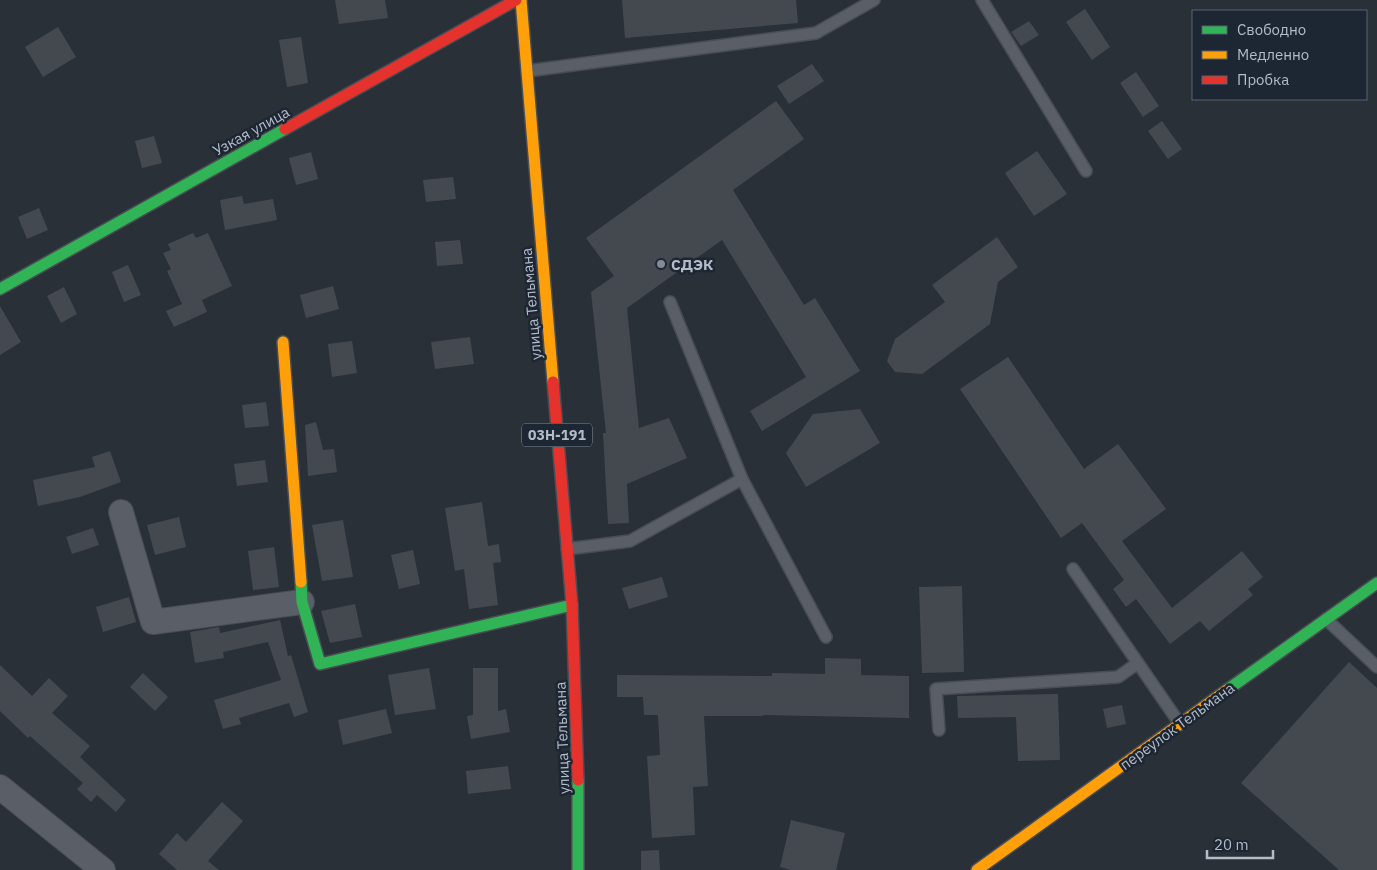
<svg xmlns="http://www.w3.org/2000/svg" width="1377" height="870" viewBox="0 0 1377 870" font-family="'IBM Plex Sans',sans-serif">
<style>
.building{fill:#444950}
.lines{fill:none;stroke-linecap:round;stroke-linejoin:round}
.lane-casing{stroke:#484c53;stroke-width:14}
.street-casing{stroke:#484c53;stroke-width:26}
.fast-casing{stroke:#484c53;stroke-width:14}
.slow-casing{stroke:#484c53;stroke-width:14}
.jam-casing{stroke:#484c53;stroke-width:14}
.lane{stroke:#5a5e66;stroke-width:11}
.street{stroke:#5a5e66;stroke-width:24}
.fast{stroke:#30b455;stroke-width:11}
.slow{stroke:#ff9f0a;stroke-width:11}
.jam{stroke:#e5322d;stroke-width:11}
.poi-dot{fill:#848b96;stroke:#1d2633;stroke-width:2}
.labels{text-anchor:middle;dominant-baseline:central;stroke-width:5;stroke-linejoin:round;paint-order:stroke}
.shield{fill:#1d2633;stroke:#878f9c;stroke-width:1}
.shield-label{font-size:14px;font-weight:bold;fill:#b4bcc9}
.street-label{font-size:15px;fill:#b4bcc9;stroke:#1d2633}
.poi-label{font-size:15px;font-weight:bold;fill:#b4bcc9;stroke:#1d2633;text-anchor:start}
</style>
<rect width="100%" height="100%" fill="#2a3038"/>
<!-- building -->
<g class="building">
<polygon points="335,0 385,0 388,18 339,24"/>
<polygon points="622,0 796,0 798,23 625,38"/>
<polygon points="1085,9 1110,47 1092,60 1066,22"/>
<polygon points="1029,21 1039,35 1021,46 1011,32"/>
<polygon points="58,27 76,57 43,77 25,47"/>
<polygon points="301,37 308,83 287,87 279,40"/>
<polygon points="812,64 824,81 789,104 777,86"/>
<polygon points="1136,72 1159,106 1143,117 1120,83"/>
<polygon points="776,101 804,139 733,190 804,305 815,298 860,371 762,431 750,411 806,377 722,240 627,308 639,428 669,418 687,458 627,484 629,523 608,524 603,433 606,433 591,292 614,276 586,238"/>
<polygon points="1162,121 1182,149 1168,159 1148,131"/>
<polygon points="154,136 162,163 142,168 135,141"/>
<polygon points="1037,151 1067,194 1034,216 1005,173"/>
<polygon points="311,152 318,179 296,185 289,158"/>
<polygon points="453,177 456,199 426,202 423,180"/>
<polygon points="242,196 244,204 273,199 277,220 225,230 220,200"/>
<polygon points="39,208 48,230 27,239 18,217"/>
<polygon points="193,233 196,238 208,233 232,286 202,300 207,312 174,327 166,311 182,304 167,271 171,269 163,253 171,250 168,244"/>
<polygon points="997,237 1018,267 998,282 990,324 922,374 895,372 887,361 895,339 945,302 932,285"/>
<polygon points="460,240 463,264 437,266 435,242"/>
<polygon points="128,265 141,295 124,302 112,272"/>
<polygon points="333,286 339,309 306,318 300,295"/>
<polygon points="64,287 77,314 61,323 47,296"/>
<polygon points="0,306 21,342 0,355"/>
<polygon points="470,337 474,364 435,369 431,342"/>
<polygon points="352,341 357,373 332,377 328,344"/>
<polygon points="1008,357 1084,469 1118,444 1166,509 1122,541 1172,608 1242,551 1263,577 1248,589 1253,595 1209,631 1200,621 1170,644 1136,599 1126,607 1113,589 1124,580 1082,523 1061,538 960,389"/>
<polygon points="266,402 269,426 245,428 242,405"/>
<polygon points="860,409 880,443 806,487 786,453 813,414"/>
<polygon points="316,422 323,450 334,449 337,472 308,476 305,425"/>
<polygon points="110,451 121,482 80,497 38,506 33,480 95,467 92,457"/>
<polygon points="265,460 268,482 237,486 234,464"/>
<polygon points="482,502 488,546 499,544 501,562 493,563 498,605 469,609 464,569 455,571 445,508"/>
<polygon points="179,517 186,547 155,555 147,525"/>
<polygon points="343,520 353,577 322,581 312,525"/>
<polygon points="93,528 99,545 72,554 66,537"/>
<polygon points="274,547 279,587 253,590 248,551"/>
<polygon points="413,550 420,584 399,589 391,555"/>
<polygon points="662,577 668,597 629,609 622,588"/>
<polygon points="962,586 964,672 922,673 919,587"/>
<polygon points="129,597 136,622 103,632 96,607"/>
<polygon points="355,604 362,637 330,643 321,611"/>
<polygon points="280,620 288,656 291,655 308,712 294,717 289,703 239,718 241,724 223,729 214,700 281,680 268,642 223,652 224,658 195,663 190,632 219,627 220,633"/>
<polygon points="825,658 861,659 861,675 909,676 909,718 763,715 763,716 704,716 708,786 693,787 695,835 652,838 647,756 660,755 658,715 644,715 643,697 617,697 617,675 772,676 772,673 825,674"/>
<polygon points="1349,662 1377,688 1377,870 1339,870 1241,783"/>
<polygon points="0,665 32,696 49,678 68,696 52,713 90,746 80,757 126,800 116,812 97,795 91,802 77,789 83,783 30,736 28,738 0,711"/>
<polygon points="429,668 436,709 395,715 388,675"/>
<polygon points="473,668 498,668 498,711 506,709 510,732 471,739 467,716 473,715"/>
<polygon points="143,673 168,697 155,711 130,687"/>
<polygon points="1058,694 1060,760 1018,761 1016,717 958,718 957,696"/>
<polygon points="1122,705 1126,724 1107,728 1103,709"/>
<polygon points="386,709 392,733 343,745 338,720"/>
<polygon points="508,766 511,789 468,794 466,771"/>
<polygon points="222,802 243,821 208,861 219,870 177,870 159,854 177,833 186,842"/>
<polygon points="791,820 845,833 836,870 791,870 780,867"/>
<polygon points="659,850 660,870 641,870 641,851"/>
</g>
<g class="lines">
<!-- lane casing -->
<g class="lane-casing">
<g id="lane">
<polyline points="982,0 1086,171"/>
<polyline points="527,71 816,33 874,0"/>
<polyline points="670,302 742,479 826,637"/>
<polyline points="567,549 630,541 742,479"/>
<polyline points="1073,569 1180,724"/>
<polyline points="1326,619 1377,667"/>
<polyline points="939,730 936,689 1118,677 1138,663"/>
</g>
</g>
<!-- street casing -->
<g class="street-casing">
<g id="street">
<polyline points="121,512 153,622 302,602"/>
<polyline points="0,787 103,870"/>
</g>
</g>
<!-- fast casing -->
<g class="fast-casing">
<g id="fast">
<polyline points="0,289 285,129"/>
<polyline points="301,582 302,602 320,664 572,605"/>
<polyline points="1227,690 1377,583"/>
<polyline points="578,780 578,870"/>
</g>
</g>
<!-- slow casing -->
<g class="slow-casing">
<g id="slow">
<polyline points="521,0 553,382"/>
<polyline points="283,342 301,582"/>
<polyline points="977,870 1227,690"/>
</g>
</g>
<!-- jam casing -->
<g class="jam-casing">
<g id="jam">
<polyline points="285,129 516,0"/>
<polyline points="553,382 572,605 578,780"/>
</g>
</g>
<!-- lane -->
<use href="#lane" class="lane"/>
<!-- street -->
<use href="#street" class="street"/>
<!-- fast -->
<use href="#fast" class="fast"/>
<!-- slow -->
<use href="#slow" class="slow"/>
<!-- jam -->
<use href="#jam" class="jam"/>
</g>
<!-- markers -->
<circle class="poi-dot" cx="661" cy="264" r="5"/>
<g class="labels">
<!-- shield labels -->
<rect class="shield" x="522" y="423.5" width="70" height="23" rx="4"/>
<g class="shield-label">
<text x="557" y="435">03Н-191</text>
</g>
<!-- street labels -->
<g class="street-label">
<text transform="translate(251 131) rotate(-29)">Узкая улица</text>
<text transform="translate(531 304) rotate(-95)">улица Тельмана</text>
<text transform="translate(1177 726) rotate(-36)">переулок Тельмана</text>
<text transform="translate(562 738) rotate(-92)">улица Тельмана</text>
</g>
<!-- poi labels -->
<g class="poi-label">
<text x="671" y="264">СДЭК</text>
</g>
</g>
<!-- legend -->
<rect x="1192" y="10" width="175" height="90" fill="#1d2633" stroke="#59626f"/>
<rect x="1202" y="26" width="25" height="8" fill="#30b455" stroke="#59626f"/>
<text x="1237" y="35" font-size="15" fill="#b4bcc9">Свободно</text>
<rect x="1202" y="51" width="25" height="8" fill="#ff9f0a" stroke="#59626f"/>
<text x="1237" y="60" font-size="15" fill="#b4bcc9">Медленно</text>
<rect x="1202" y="76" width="25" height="8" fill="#e5322d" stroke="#59626f"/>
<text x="1237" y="85" font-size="15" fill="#b4bcc9">Пробка</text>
<!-- scale -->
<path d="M1207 850v8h66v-8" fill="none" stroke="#b4bcc9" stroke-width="2.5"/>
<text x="1214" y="850" font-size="15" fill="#b4bcc9" stroke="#1d2633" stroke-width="4" paint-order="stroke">20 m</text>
</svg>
